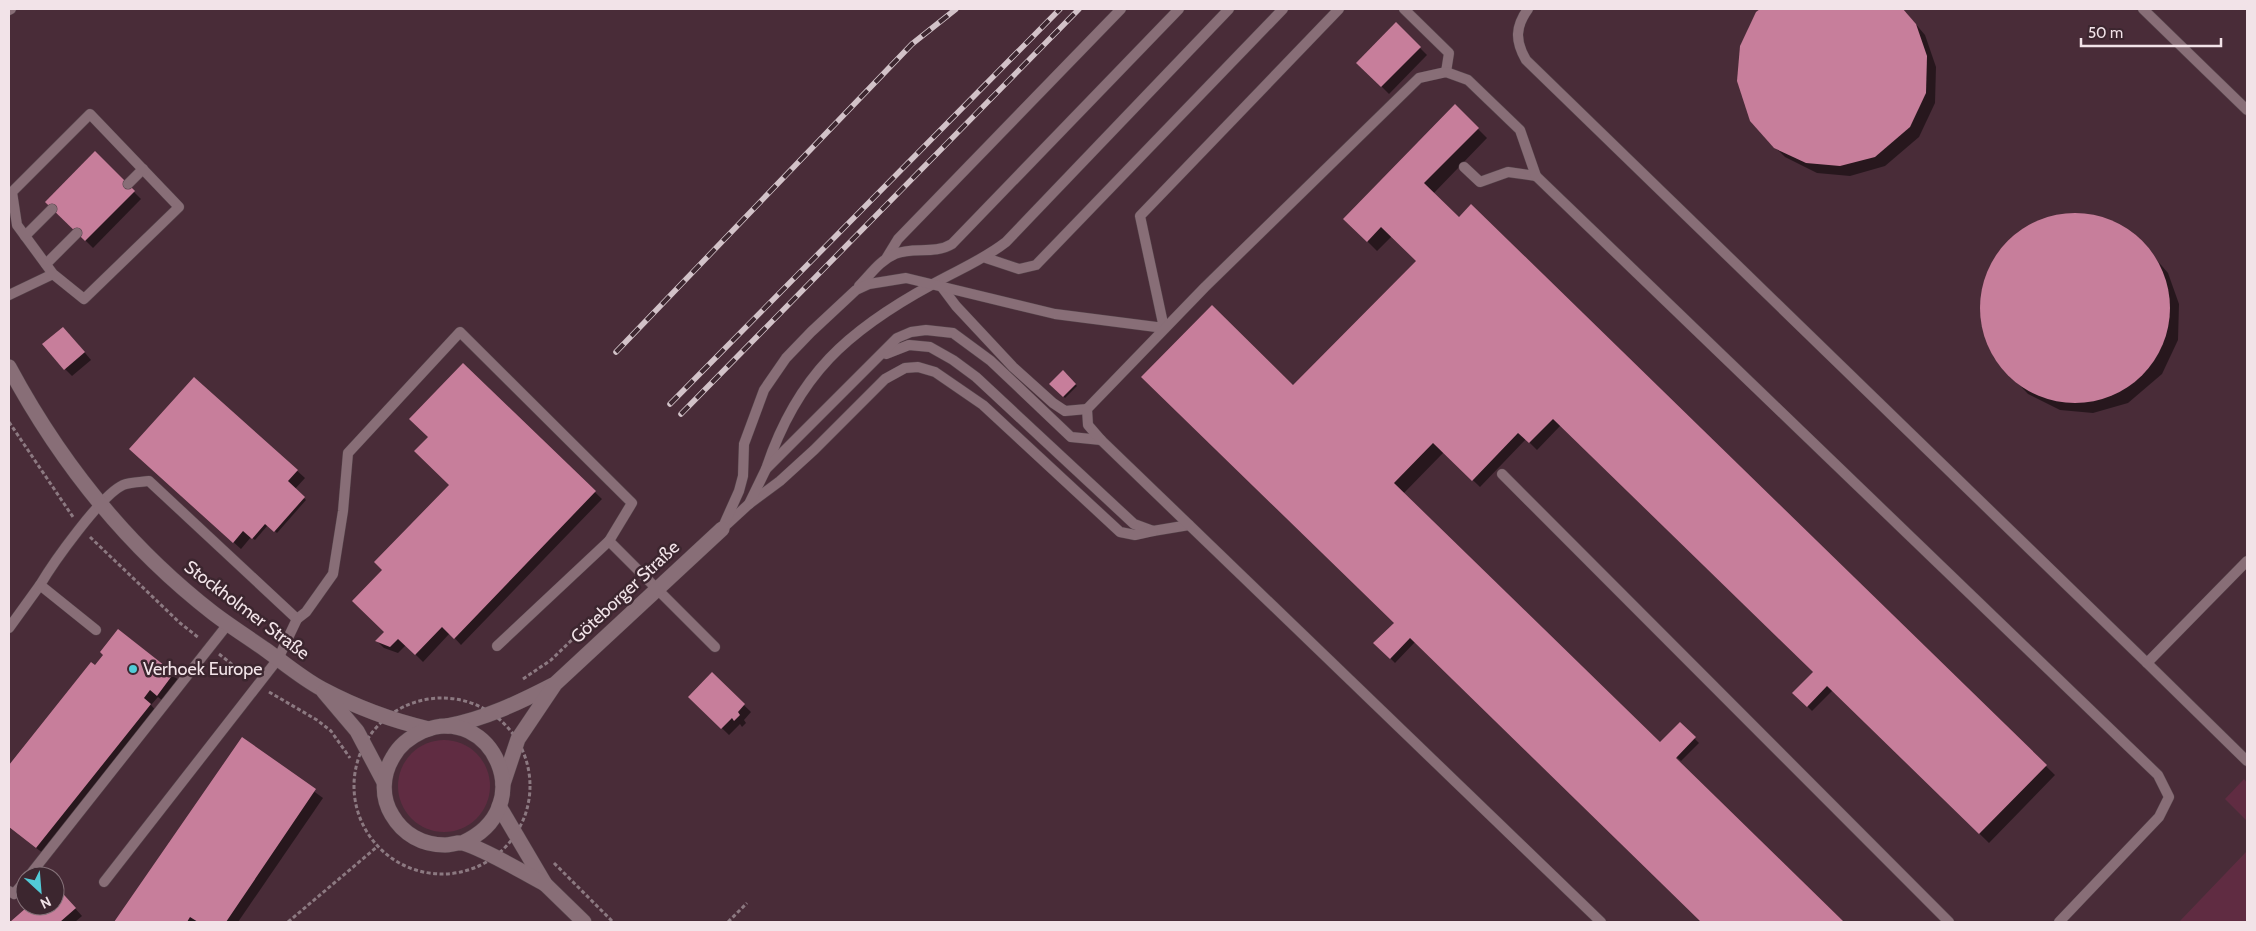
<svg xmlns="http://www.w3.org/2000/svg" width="2256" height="931" viewBox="0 0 2256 931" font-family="Cabin,sans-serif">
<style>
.built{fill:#492c38;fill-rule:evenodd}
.green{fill:#602c42}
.shadow{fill:#0007}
.building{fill:#c77e9b}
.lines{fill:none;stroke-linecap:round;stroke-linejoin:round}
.service-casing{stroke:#544249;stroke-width:11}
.minor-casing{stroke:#544249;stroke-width:16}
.tertiary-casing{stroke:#544249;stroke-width:16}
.path{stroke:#8c7981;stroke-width:3;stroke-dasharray:4 2.5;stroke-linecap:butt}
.service{stroke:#886e77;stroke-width:10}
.minor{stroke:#886e77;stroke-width:15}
.tertiary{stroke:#886e77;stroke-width:15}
.rail-casing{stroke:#d2c2c8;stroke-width:5.5}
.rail{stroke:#3c262f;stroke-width:4;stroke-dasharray:11;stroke-linecap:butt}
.poi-dot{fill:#52cbd7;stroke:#3c262f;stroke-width:2}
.labels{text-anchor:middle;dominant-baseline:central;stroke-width:5;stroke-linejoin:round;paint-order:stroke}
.street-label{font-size:18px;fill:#f2e3e8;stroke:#3c262f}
.poi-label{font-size:18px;fill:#f2e3e8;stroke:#3c262f;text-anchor:start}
</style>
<rect width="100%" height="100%" fill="#3c262f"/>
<!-- built -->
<path class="built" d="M9 9H2247V922H9ZM25 876H55V906H25Z"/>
<!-- green -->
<g class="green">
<circle cx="444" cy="786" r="46"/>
<polygon points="2244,779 2247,783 2247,821 2225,799"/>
<polygon points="2247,851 2247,922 2179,922"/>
</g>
<!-- shadow -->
<g class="shadow">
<polygon points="1762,9 1903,9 1925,35 1936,67 1935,103 1919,137 1885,166 1850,176 1817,173 1785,157 1775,147 1757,13"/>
<polygon points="1396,24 1427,55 1389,94 1358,63"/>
<polygon points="1455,106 1487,138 1433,194 1458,218 1471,205 2055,775 1989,843 1833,690 1812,711 1794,693 1814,673 1561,425 1537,450 1526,439 1480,487 1444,452 1403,494 1843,922 1702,922 1415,642 1395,663 1375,643 1396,623 1293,387 1417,261 1392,236 1377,251 1345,219"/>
<polygon points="95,153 141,199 93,248 47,202"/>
<polygon points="2058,215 2105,218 2135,235 2168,273 2179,304 2178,340 2162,374 2128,403 2093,413 2060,410 2028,394 1994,358 1981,319 1984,283 2000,250 2030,226"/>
<polygon points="70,335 91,360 72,376 65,369"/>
<polygon points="463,365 602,499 461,645 450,633 423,662 406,645 398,653 384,648 377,641 385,632 384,570 451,485 430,437"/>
<polygon points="1063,372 1077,386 1065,398 1051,384"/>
<polygon points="195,378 305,478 295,489 306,500 277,533 268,525 255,540 251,537 241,549 138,456"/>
<polygon points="118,631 181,682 164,702 158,697 151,705 157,712 44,854 9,827 9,767 91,663 96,667"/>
<polygon points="712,674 751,712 744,720 746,723 742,727 740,724 729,735 690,697"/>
<polygon points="1680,724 1699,743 1681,761 1661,742"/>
<polygon points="242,739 323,798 238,922 115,922"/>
<polygon points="55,886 82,916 75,922 11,922 27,908 26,906 55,906"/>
</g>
<!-- building -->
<g class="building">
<polygon points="1760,9 1903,9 1916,24 1927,56 1926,93 1910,127 1875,157 1840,166 1806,163 1774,148 1750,121 1737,81 1740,46 1756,12"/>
<polygon points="1396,22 1421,47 1381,87 1356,63"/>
<polygon points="1455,104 1479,128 1424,183 1459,217 1471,204 2047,765 1979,834 1827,686 1807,707 1792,693 1813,672 1553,419 1529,443 1518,433 1472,481 1433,443 1394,483 1660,742 1680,722 1696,737 1676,758 1844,922 1701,922 1410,638 1390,659 1373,643 1394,623 1141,377 1212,305 1293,385 1416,261 1381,227 1367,242 1343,219"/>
<polygon points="95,151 135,191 85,241 45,202"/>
<circle cx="2075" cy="308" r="95"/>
<polygon points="63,327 85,352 64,370 42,344"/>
<polygon points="463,363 596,491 454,639 442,627 415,655 398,639 390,647 375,641 384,632 352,601 382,570 374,562 449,485 414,451 428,437 409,419"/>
<polygon points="1063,370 1076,384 1063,397 1049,384"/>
<polygon points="194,377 298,470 288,481 305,497 274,532 265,524 252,539 243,531 233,543 129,449"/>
<polygon points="118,629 174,673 157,696 150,690 144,698 151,704 36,848 9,827 9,765 91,662 95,665 103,655 100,652"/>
<polygon points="712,672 745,704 738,712 740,715 734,721 732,718 721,729 688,697"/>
<polygon points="242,737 316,789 226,922 198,922 190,917 187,922 114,922"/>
<polygon points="55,885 76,908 60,922 10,922 26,908 23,905 25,902 25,906 55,906"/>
</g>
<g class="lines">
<!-- service casing -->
<g class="service-casing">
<g id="service">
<polyline points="1404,9 1449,53 1446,72"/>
<path d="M1528 9C1515 27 1515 41 1526 60L2147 663"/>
<polyline points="2143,9 2247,110"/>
<polyline points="9,10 11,9"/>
<polyline points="1464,167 1480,182 1508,172 1536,176"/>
<polyline points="128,184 143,169"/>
<polyline points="25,236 52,209"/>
<polyline points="887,257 898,239 1121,9"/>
<polyline points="986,258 1019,269 1036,265 1283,9"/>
<polyline points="46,264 77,233"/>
<path d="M859 286C870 275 880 260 895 254 913 246 934 255 952 244L1179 9"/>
<polyline points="941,286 956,306 1013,367 1053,403 1065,411 1087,409"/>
<polyline points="9,295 53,274 84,299 179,207 90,114 12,192 17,225 53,274"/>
<polyline points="886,354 909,345 930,347 953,360 976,377 1134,524 1153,531 1189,525"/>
<path d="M766 469C797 375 848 330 933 284 958 270 983 260 1006 242L1229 9"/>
<polyline points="1502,474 1949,922"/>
<polyline points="749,504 780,481 814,450 885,379 905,368 918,367 935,372 983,405 1120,532 1135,535 1153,531"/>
<polyline points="725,526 749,504 766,469 897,338 911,332 926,330 953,333 991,361 1071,437 1101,440"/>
<polyline points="722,529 739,491 743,476 744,444 764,390 786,358 811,332 856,290 869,284 906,278 1055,314 1164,328 1140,216 1339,9"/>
<polyline points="2247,561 2147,663 2247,761"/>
<polyline points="297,619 306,612 333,574 343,511 348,453 460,332 632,503 609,541 715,647"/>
<polyline points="9,628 40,585"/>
<path d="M96 630 40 585C53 563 101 495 123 485 130 482 141 482 149 481L297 619 278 659 104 882"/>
<polyline points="497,646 609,541"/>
<polyline points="29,876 228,624"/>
<polyline points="9,891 14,894 25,881"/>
<polyline points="1601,922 1101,440 1088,425 1087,409 1205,287 1419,78 1446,72 1468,80 1520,130 1536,176 2158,775 2169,797 2159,817 2059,922"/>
</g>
</g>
<!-- minor casing -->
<g class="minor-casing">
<g id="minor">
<path d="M447 726C485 719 520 702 553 685"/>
<polyline points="503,784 518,739 555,684 722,529"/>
</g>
</g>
<!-- tertiary casing -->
<g class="tertiary-casing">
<g id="tertiary">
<path d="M9 367C60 462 128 547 213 613 230 626 249 638 266 650 284 663 303 679 322 689 354 706 394 721 429 729"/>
<polyline points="324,692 357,731 384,782"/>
<polyline points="499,806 545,884 584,922"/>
<path d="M462 843C542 808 491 702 423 731 410 737 400 744 393 757 382 775 381 797 392 815 403 834 422 845 445 845 451 845 458 842 463 843 487 850 522 872 545 884"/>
</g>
</g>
<!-- path -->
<g class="path">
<polyline points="9,422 73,517"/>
<polyline points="90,537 180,623 199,638"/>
<polyline points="219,654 248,677"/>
<polyline points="523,679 551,660 632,582"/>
<polyline points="269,692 317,720 331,731 350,758"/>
<circle cx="442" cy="786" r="88"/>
<polyline points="554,863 613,922"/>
<polyline points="288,922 378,846"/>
<polyline points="728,922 747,903"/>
</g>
<!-- service -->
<use href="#service" class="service"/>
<!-- minor -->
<use href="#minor" class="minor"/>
<!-- tertiary -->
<use href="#tertiary" class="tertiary"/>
<!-- rail casing -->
<g class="rail-casing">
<g id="rail">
<polyline points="616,352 912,44 956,9"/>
<polyline points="670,404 1060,9"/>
<polyline points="681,414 1079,9"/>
</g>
</g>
<!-- rail -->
<use href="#rail" class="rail"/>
</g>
<!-- markers -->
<circle class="poi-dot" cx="133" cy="669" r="5"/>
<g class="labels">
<!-- street labels -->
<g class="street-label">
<text transform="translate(625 592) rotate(-43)">Göteborger Straße</text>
<text transform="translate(247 610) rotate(37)">Stockholmer Straße</text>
</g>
<!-- poi labels -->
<g class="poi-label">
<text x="143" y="669">Verhoek Europe</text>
</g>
</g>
<!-- border -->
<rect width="2256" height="931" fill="none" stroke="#f2e3e8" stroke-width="20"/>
<!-- north arrow -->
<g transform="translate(40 891) rotate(154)"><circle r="24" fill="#3c262f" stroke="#857279"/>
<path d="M0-4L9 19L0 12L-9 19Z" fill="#52cbd7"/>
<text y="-8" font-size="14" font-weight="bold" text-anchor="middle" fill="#f2e3e8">N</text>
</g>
<!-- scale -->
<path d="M2081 38v8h140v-8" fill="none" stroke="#f2e3e8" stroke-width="2.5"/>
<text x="2088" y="38" font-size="15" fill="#f2e3e8" stroke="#3c262f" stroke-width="4" paint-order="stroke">50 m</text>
</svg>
